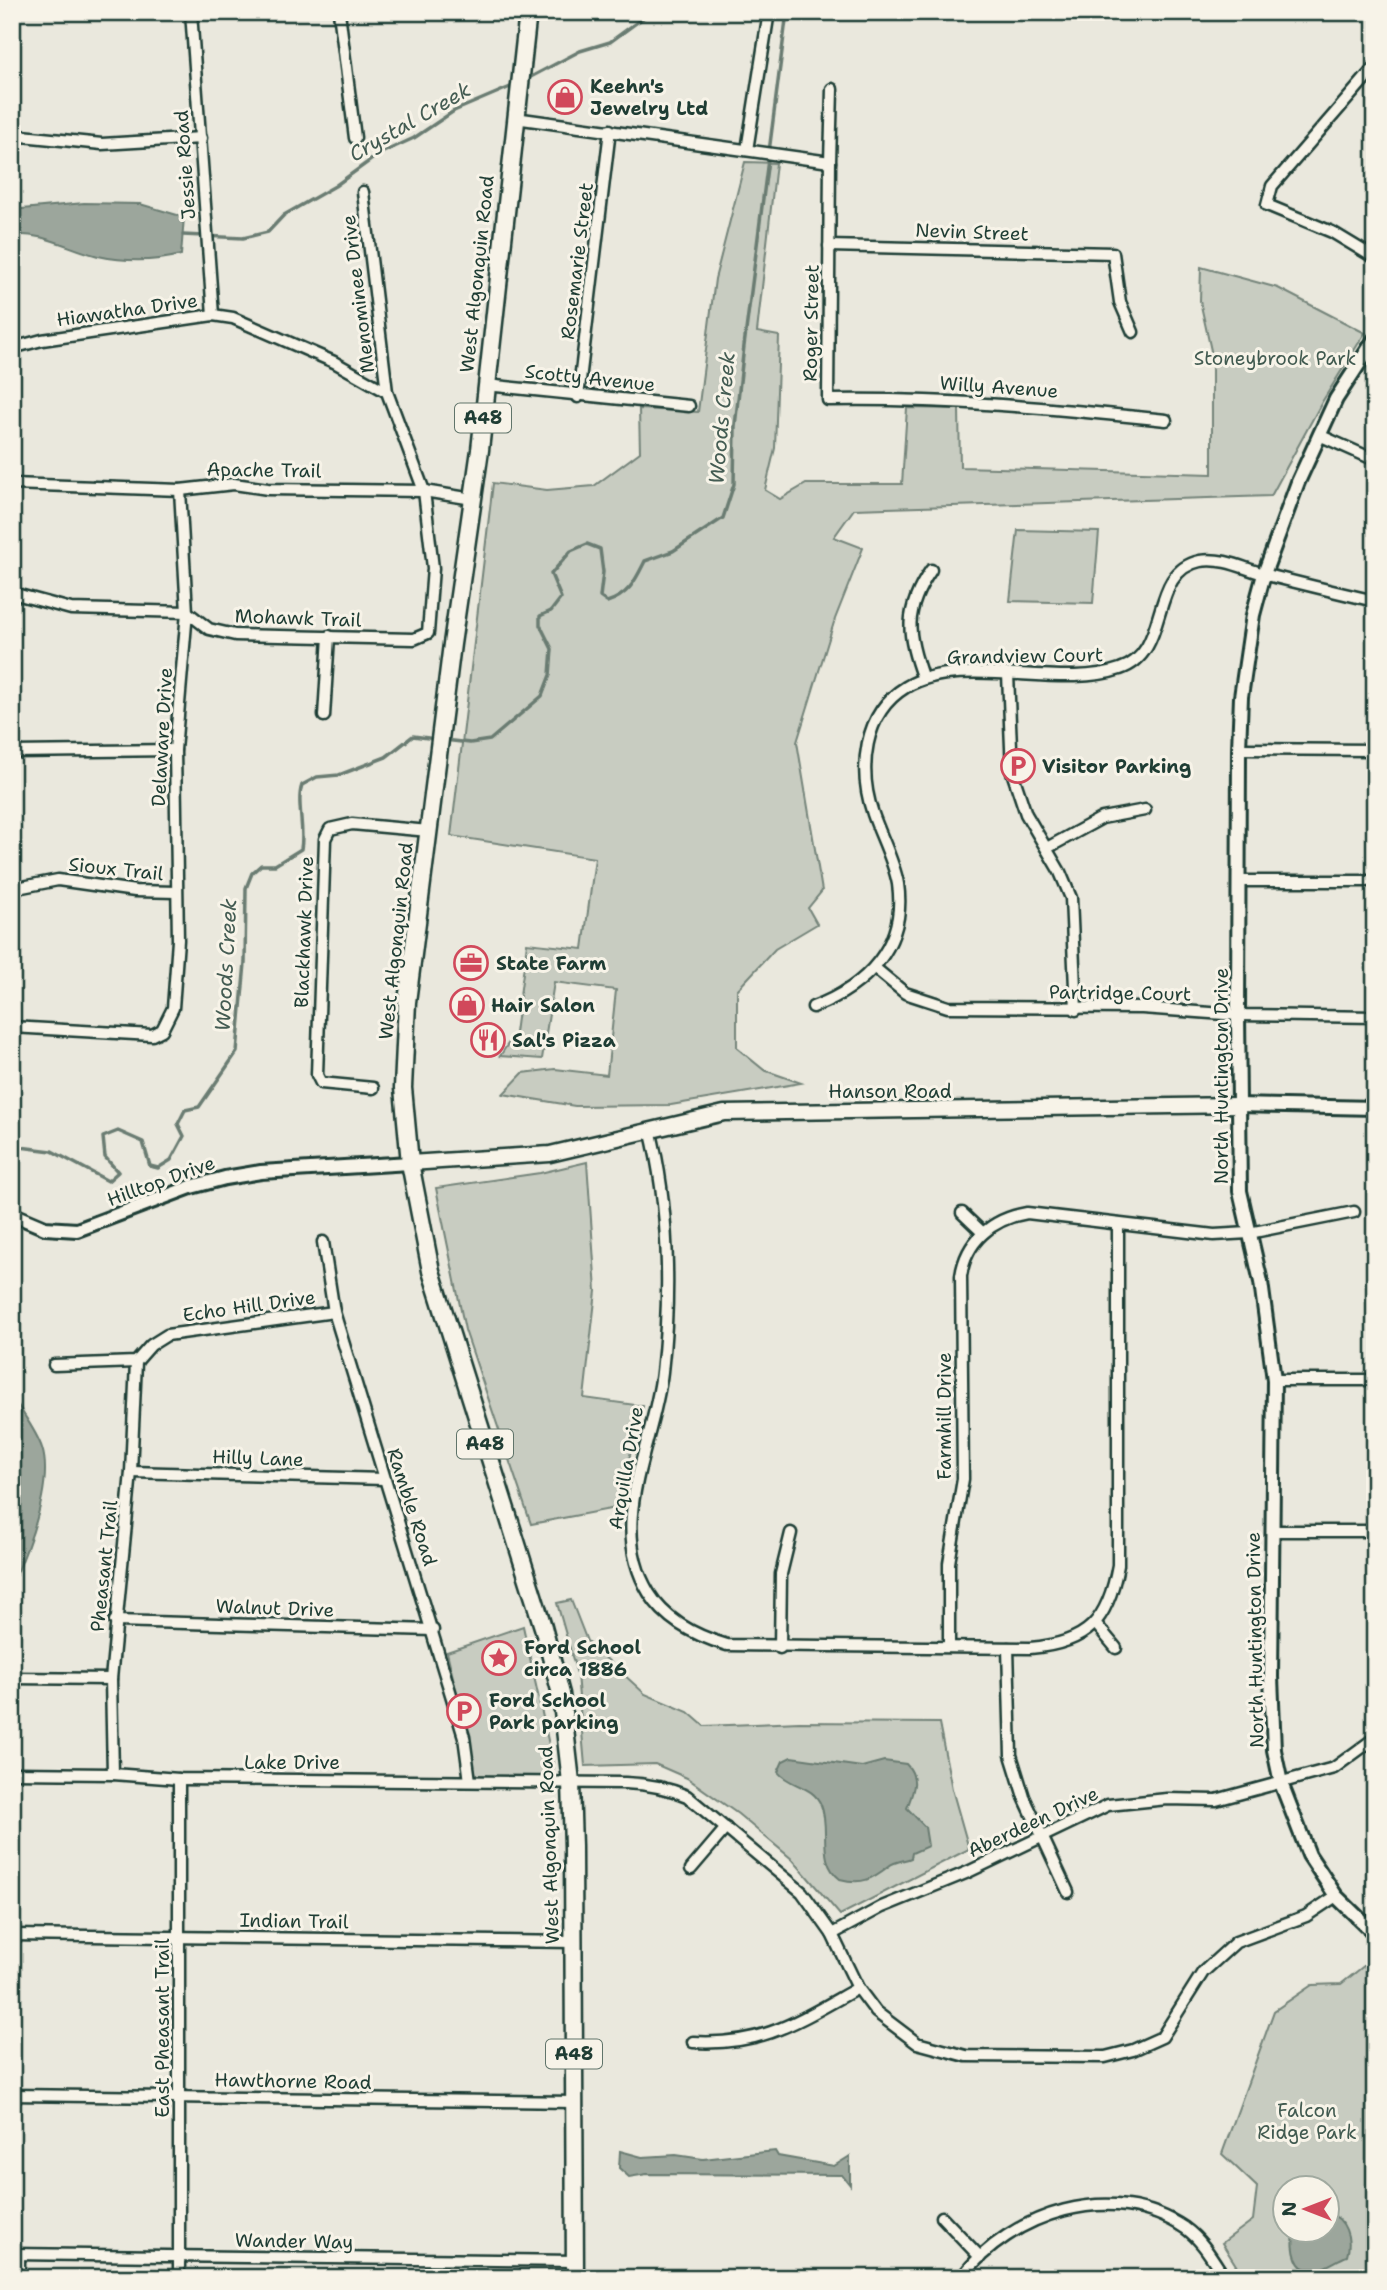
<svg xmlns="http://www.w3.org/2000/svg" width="1387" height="2290" viewBox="0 0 1387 2290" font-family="'Shantell Sans',sans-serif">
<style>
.green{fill:#c8ccc1;stroke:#74847a;stroke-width:2;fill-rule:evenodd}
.water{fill:#9ca69c;stroke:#6a7c72;stroke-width:2}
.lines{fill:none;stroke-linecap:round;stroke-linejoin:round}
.stream{stroke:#6a7c72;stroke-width:3.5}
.minor-casing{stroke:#1f3d34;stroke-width:15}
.tertiary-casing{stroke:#1f3d34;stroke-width:18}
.secondary-casing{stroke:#1f3d34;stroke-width:19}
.primary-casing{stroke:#1f3d34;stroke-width:21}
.minor{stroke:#f7f3e8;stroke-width:10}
.tertiary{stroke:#f7f3e8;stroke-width:12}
.secondary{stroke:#f7f3e8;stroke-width:14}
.primary{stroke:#f7f3e8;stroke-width:16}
.labels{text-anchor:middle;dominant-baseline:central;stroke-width:6;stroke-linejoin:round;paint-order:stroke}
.shield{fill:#f7f3e8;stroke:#60746a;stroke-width:2}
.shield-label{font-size:18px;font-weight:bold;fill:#1f3d34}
.poi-label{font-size:19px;font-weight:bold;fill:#1f3d34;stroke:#f7f3e8;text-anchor:start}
.street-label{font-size:19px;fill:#1f3d34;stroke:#f7f3e8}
.park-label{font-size:19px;fill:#415a50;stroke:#f7f3e8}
.water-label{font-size:21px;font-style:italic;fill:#445c53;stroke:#f7f3e8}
</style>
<rect width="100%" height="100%" fill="#eae8dd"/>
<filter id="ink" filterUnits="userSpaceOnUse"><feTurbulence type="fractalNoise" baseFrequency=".0143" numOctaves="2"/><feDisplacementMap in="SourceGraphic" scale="14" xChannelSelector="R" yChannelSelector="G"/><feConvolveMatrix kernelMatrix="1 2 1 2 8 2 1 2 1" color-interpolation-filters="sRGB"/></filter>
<g filter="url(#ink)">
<!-- green -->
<g class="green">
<polygon points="745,162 776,163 757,332 779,336 775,448 765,490 780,499 806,484 902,484 907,408 959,409 960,467 1212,474 1212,355 1200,301 1201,267 1278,288 1365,333 1322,402 1271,496 854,509 834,537 863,548 835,619 797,742 822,891 808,908 817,924 775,949 737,990 737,1048 764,1070 801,1083 671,1105 575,1106 503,1094 523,1073 555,1069 607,1075 616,990 554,982 542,1059 500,1056 515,1033 527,943 583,949 595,858 451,836 493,483 547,490 594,486 640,452 639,409 698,412 715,279"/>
<polygon points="1018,530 1099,532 1093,603 1010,601"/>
<polygon points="587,1162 596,1291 584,1398 643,1406 616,1508 531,1524 465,1330 436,1188 540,1173"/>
<polygon points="571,1600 587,1641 645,1694 688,1712 704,1726 799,1722 939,1723 952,1789 969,1849 840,1915 793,1860 738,1814 687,1778 655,1764 585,1766 577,1674 557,1603"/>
<polygon points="523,1626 554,1768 546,1776 476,1776 447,1652"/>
<path d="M1375 1957V2263L1353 2278H1244L1222 2243 1253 2220 1257 2187 1222 2154 1274 2011 1312 1985 1341 1984ZM1286 2188H1328V2230H1286Z"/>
</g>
<!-- water -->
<g class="water">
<path d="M84 203 140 204 184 217 181 255C153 262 126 262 98 256 69 249 43 232 12 235V210Z"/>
<path d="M12 1395C21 1412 36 1430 42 1448 54 1484 27 1551 12 1585Z"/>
<path d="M791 1757 862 1767 884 1761 906 1764C920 1778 913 1792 907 1808L925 1827 928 1846 912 1853 911 1858C904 1861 895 1861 889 1866 872 1879 863 1885 840 1879 816 1861 831 1829 821 1805 813 1785 790 1787 778 1772L783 1761Z"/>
<polygon points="620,2151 642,2157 676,2155 703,2159 775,2151 778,2156 834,2166 850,2156 850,2185 842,2175 647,2174 629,2177 619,2168"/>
<path d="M1328 2213C1346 2218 1352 2239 1347 2256 1338 2259 1326 2268 1316 2270 1294 2274 1292 2247 1294 2232L1328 2230Z"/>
</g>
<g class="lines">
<!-- stream -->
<g class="stream">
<polyline points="525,80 580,51 610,42 651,12"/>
<polyline points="183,235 243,238 268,232 284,215 335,186 379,154 414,138 454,111 515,85"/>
<path d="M444 740 470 743 490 740 542 696 550 675 552 649 540 625V616L551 611 561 598 551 574 571 551 587 544 600 549 603 572 600 597 607 602C629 595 635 581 645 561L673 551 723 518 734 484 735 426 744 346 787 12"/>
<path d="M12 1146 52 1151 108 1181 118 1172 105 1157 103 1137 118 1131 143 1142 150 1166 158 1168 171 1160 184 1136 178 1124 185 1110 199 1107 237 1052 245 963 246 888 252 873 261 865H275L301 849C305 828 296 802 302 785L317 777 339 775 386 757 413 736 436 739"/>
</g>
<!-- minor casing -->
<g class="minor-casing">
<g id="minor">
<polyline points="191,12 213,315"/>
<polyline points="339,12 355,138"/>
<polyline points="1375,67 1272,186 1267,205 1332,232 1375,258"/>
<path d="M515 118 830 162 828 400C944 398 1051 408 1166 420"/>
<polyline points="12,135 102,144 201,138"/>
<polyline points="747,150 768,18"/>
<polyline points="830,162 832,89"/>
<polyline points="363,192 387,392"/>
<polyline points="829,246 1113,253 1120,302 1133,332"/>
<polyline points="12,348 42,340 213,315 233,318 334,362 387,392 424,491 433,568 428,633 414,639 235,635 209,629 187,612 71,609 12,593"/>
<polyline points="486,385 689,406"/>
<polyline points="578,397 610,130"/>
<polyline points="1319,435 1375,460"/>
<polyline points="12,484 180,490 234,484 268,489 424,491 473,499"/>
<polyline points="1008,674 1012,772 1026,814 1060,872 1071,898 1076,1010"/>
<path d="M923 679C907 635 903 611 931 570"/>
<polyline points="324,716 329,636"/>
<polyline points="1239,749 1375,750"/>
<polyline points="12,752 175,750"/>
<polyline points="1047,848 1102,818 1145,810"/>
<polyline points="1240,881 1375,881"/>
<polyline points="12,889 58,880 135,891 176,892"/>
<polyline points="876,969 905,993 948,1007 1142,1008 1238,1015 1375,1017"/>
<path d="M813 1007C866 987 907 946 898 884 894 861 881 837 873 814 858 770 863 713 906 687 961 654 1061 690 1120 669 1172 652 1147 572 1200 561 1223 557 1245 569 1267 575 1303 584 1339 593 1375 601"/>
<polyline points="12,1027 152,1035 162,1030 173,1008 178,940 175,750 187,612 180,490"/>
<polyline points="373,1088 321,1083 317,1075 325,839 330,829 352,824 429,831"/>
<path d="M650 1129C669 1205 671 1294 662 1372 654 1445 606 1523 649 1593 666 1621 696 1636 727 1645L1030 1648C1088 1643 1108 1621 1118 1565V1224"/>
<polyline points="962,1213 983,1233"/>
<polyline points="323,1242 334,1312 464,1737 470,1781"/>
<polyline points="54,1365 136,1362 151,1345 167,1335 334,1312"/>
<polyline points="1274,1380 1375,1380"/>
<polyline points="131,1472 384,1479"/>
<polyline points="1273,1531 1375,1531"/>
<polyline points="115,1621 433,1630"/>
<polyline points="1096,1624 1116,1648"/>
<path d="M949 1646V1563L963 1479 961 1276C966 1241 992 1219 1027 1213L1214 1235 1249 1233 1354 1212"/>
<polyline points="780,1648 781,1574 791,1533"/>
<polyline points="1008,1648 1011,1755 1024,1797 1068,1892"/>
<polyline points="12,1678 111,1679"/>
<path d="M12 1773 113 1774 179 1779 625 1783C648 1784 666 1787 687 1796L802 1892 832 1934 858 1988 876 2012 917 2043 966 2056 1105 2057 1133 2050 1162 2037 1203 1972 1236 1942 1306 1916 1336 1896"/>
<polyline points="113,1774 111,1679 131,1472 136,1362"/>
<polyline points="691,1869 726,1828"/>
<polyline points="832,1934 882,1907 968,1872 1108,1805 1167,1799 1216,1800 1334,1768 1375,1738"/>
<polyline points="12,1935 574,1942"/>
<path d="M693 2042C764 2046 798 2021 858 1988"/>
<polyline points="12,2095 574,2102"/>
<polyline points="942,2217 980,2257"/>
<polyline points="12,2254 575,2261"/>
<polyline points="19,2254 19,2278"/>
<polyline points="179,2278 179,1779"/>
<path d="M961 2278C1010 2213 1113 2179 1185 2228 1203 2241 1213 2260 1225 2278"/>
</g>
</g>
<!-- tertiary casing -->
<g class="tertiary-casing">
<g id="tertiary">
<polyline points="1375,339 1336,399 1298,482 1264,574 1253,615 1241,697 1239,749 1238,1015 1240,1191 1261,1282 1274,1380 1271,1677 1274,1750 1281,1783 1309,1855 1336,1896 1375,1934"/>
<polyline points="1238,1105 1375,1108"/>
<polyline points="12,1214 45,1228 77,1230 191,1187 225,1178 261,1172 410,1163"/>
</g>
</g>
<!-- secondary casing -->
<g class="secondary-casing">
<polyline id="secondary" points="410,1163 550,1154 724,1113 1238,1105"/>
</g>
<!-- primary casing -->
<g class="primary-casing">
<polyline id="primary" points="528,12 480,450 452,644 407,1002 403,1088 410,1163 431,1271 543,1627 561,1694 571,1782 573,1847 575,2278"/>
</g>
<!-- minor -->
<use href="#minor" class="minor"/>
<!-- tertiary -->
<use href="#tertiary" class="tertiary"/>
<!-- secondary -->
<use href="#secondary" class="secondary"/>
<!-- primary -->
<use href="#primary" class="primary"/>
</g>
</g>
<!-- icons -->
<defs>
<g id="shop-ring" transform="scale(1.75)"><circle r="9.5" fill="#f7f3e8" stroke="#d1495b" stroke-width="1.5"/><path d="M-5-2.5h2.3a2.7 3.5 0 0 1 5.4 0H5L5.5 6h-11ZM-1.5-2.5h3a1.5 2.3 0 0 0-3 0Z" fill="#d1495b"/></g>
<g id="parking-ring" transform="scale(1.75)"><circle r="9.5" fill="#f7f3e8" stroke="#d1495b" stroke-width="1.5"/><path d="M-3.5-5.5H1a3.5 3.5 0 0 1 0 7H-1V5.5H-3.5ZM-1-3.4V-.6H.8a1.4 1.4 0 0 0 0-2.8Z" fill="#d1495b"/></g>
<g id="office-ring" transform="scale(1.75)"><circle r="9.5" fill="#f7f3e8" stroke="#d1495b" stroke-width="1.5"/><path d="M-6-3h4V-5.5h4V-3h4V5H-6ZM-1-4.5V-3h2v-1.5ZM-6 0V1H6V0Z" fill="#d1495b"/></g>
<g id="restaurant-ring" transform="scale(1.75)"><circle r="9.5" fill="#f7f3e8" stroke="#d1495b" stroke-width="1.5"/><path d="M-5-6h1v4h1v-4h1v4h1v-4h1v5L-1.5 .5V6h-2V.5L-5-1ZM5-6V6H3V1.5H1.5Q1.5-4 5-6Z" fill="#d1495b"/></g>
<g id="sight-ring" transform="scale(1.75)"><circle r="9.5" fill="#f7f3e8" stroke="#d1495b" stroke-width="1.5"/><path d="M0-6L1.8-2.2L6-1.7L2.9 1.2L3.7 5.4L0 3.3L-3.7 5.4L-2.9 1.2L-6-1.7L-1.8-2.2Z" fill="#d1495b"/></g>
</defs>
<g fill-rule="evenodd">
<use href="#shop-ring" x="565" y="97"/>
<use href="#parking-ring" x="1018" y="766"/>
<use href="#office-ring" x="471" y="963"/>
<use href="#shop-ring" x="467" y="1005"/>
<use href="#restaurant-ring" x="488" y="1040"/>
<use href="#sight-ring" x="499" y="1658"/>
<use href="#parking-ring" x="464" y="1711"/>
</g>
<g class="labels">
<!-- shield labels -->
<g class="shield">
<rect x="455" y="403.5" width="56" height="29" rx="5"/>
<rect x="457" y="1429.5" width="56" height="29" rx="5"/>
<rect x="546" y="2039.5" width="56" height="29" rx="5"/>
</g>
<g class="shield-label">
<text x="483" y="418">A48</text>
<text x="485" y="1444">A48</text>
<text x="574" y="2054">A48</text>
</g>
<!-- poi labels -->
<g class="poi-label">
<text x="590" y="86">Keehn's<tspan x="590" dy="22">Jewelry Ltd</tspan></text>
<text x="1042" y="766">Visitor Parking</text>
<text x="496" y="963">State Farm</text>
<text x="491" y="1005">Hair Salon</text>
<text x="512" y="1040">Sal's Pizza</text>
<text x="524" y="1647">Ford School<tspan x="524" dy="22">circa 1886</tspan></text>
<text x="489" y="1700">Ford School<tspan x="489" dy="22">Park parking</tspan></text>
</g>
<!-- street labels -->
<g class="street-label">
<text transform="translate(185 165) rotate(-94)">Jessie Road</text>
<text transform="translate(972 232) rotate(2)">Nevin Street</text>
<text transform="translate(577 261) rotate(-83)">Rosemarie Street</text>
<text transform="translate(477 274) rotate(-84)">West Algonquin Road</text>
<text transform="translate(358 294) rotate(-97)">Menominee Drive</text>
<text transform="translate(127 310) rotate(-8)">Hiawatha Drive</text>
<text transform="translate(811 323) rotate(-89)">Roger Street</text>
<text transform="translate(590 378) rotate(6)">Scotty Avenue</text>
<text transform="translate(999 387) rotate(4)">Willy Avenue</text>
<text transform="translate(264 470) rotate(1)">Apache Trail</text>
<text transform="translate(298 618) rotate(2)">Mohawk Trail</text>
<text transform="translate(1025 656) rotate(-1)">Grandview Court</text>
<text transform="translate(162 737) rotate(-87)">Delaware Drive</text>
<text transform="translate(116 869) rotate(6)">Sioux Trail</text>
<text transform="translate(304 932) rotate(-88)">Blackhawk Drive</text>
<text transform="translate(396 941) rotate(-84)">West Algonquin Road</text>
<text transform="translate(1120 993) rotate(1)">Partridge Court</text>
<text transform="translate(1221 1076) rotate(-90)">North Huntington Drive</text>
<text x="890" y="1091">Hanson Road</text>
<text transform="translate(161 1181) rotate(-20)">Hilltop Drive</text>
<text transform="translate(249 1306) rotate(-8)">Echo Hill Drive</text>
<text transform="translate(944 1416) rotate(-90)">Farmhill Drive</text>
<text transform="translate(258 1458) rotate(2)">Hilly Lane</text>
<text transform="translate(626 1468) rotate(-80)">Arquilla Drive</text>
<text transform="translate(412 1507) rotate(72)">Ramble Road</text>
<text transform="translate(104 1566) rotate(-84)">Pheasant Trail</text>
<text transform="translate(275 1608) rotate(2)">Walnut Drive</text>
<text transform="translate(1255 1640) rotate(-91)">North Huntington Drive</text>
<text x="292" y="1762">Lake Drive</text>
<text transform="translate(1033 1822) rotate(-25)">Aberdeen Drive</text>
<text transform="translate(549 1845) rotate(-92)">West Algonquin Road</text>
<text transform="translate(294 1921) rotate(1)">Indian Trail</text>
<text transform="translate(162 2028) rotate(-90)">East Pheasant Trail</text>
<text transform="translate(293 2081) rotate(1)">Hawthorne Road</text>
<text transform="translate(294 2241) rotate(1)">Wander Way</text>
</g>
<!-- park labels -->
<g class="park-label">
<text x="1275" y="358">Stoneybrook Park</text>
<text x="1307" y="2110">Falcon<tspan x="1307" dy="22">Ridge Park</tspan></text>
</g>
<!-- water labels -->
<g class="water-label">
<text transform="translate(410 122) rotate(-30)">Crystal Creek</text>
<text transform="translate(722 418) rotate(-85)">Woods Creek</text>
<text transform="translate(226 965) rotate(-87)">Woods Creek</text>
</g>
</g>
<!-- margin -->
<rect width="1387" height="2290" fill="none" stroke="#f7f3e8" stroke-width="42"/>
<rect x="21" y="21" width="1345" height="2248" fill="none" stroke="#1f3d34" stroke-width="2.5" filter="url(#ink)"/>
<!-- north arrow -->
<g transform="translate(1306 2209) rotate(270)"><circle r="33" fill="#f7f3e8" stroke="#a1aaa0" stroke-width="2"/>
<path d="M0-5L12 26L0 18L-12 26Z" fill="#d1495b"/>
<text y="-10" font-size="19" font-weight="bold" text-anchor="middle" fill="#1f3d34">N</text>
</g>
</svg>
